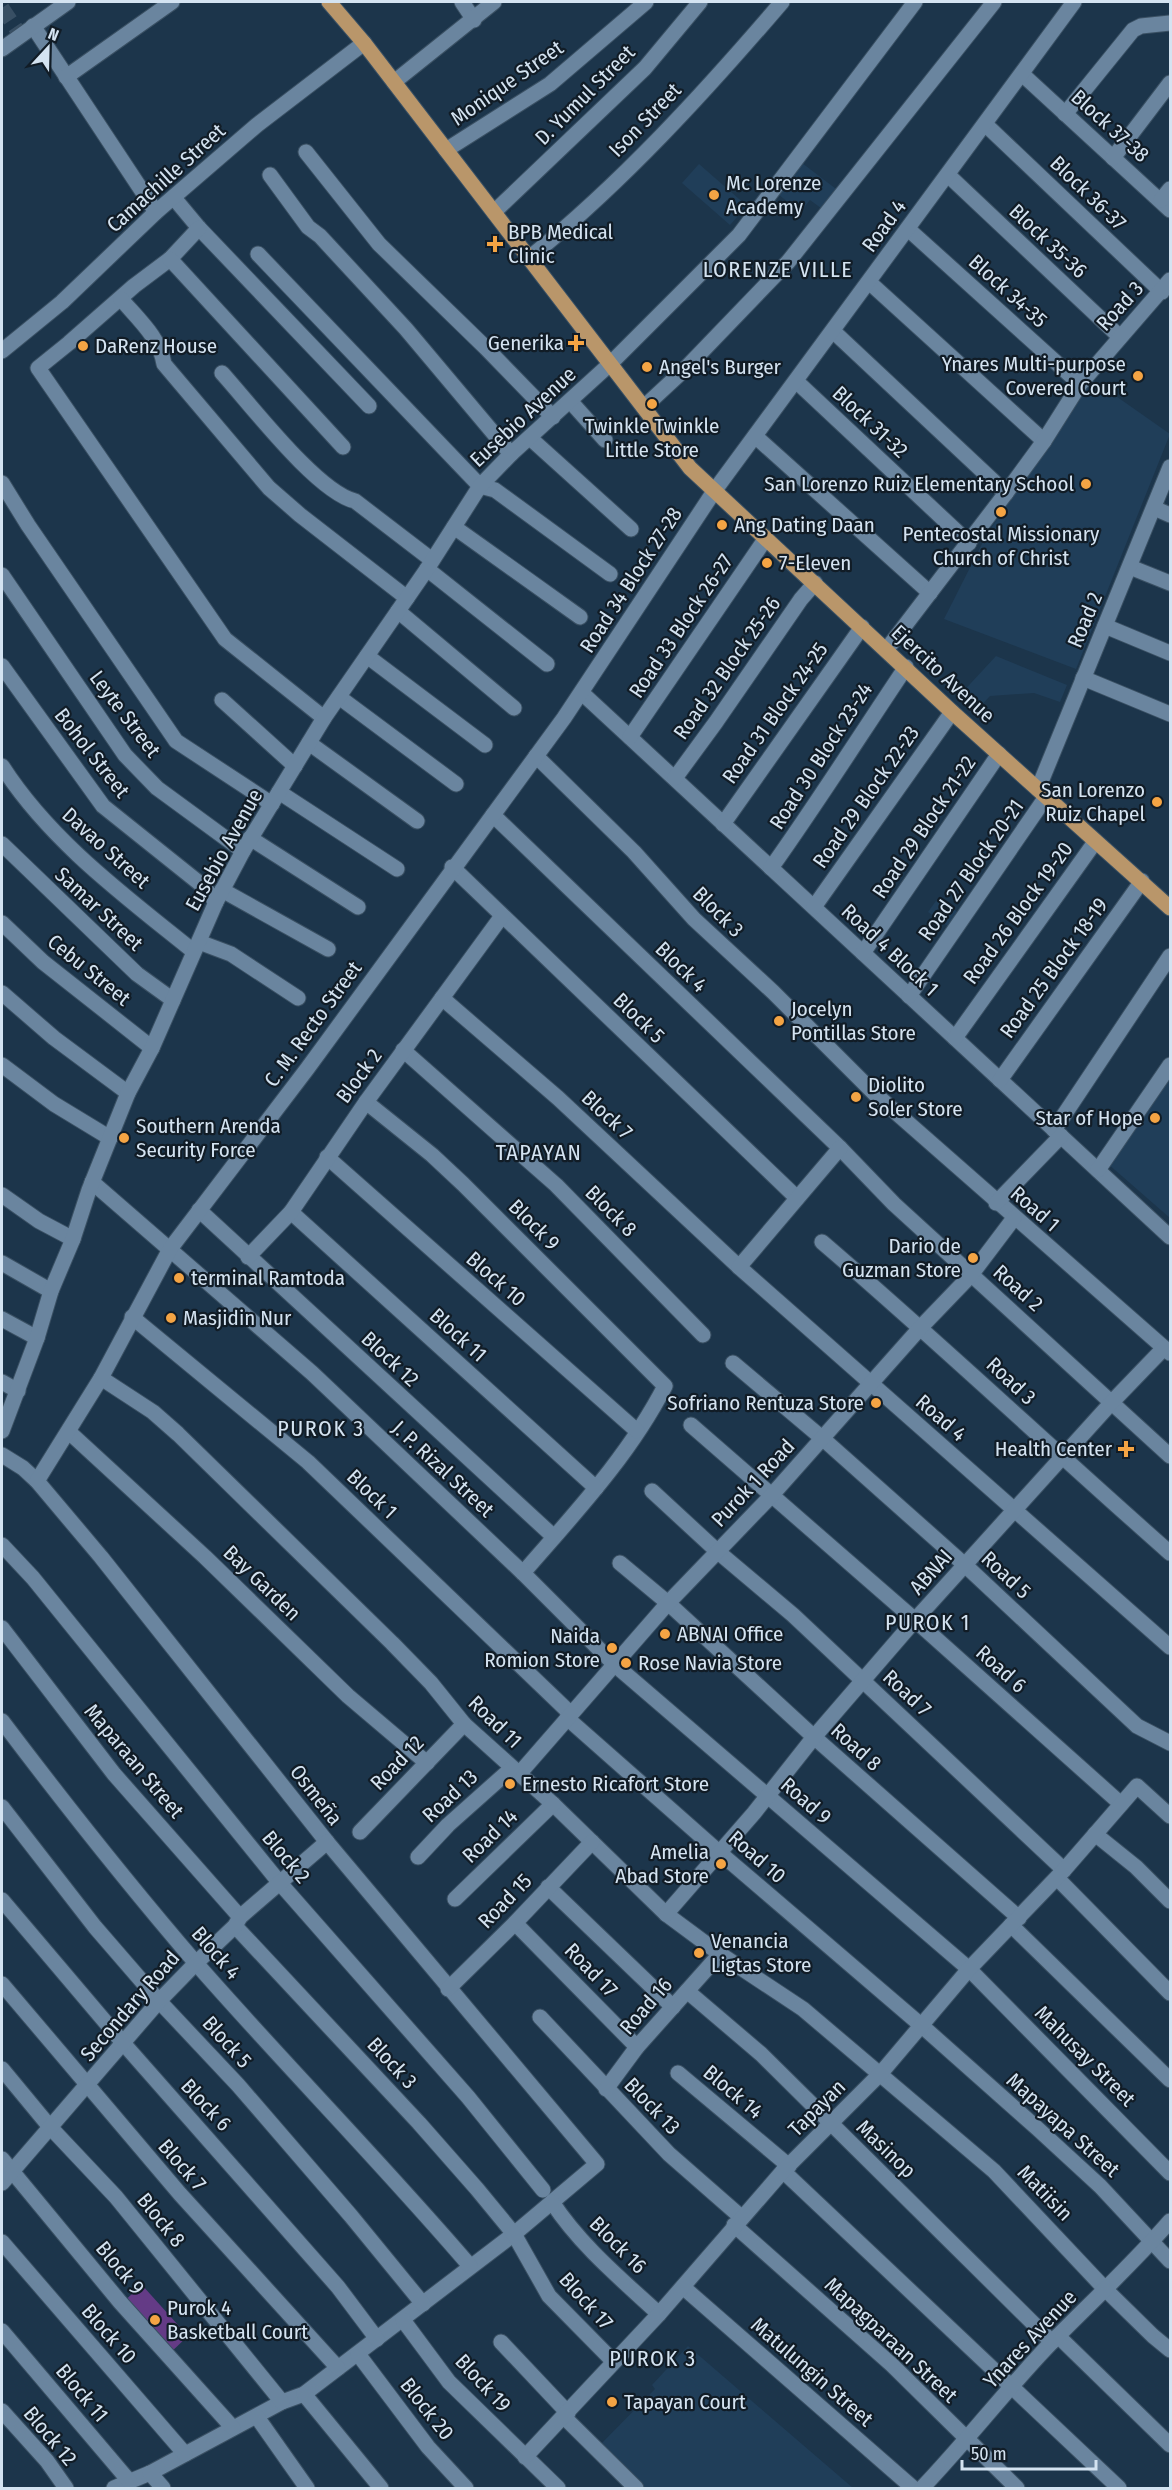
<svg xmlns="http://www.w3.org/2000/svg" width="1172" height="2490" viewBox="0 0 1172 2490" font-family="'Fira Sans Condensed',sans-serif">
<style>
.built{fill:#203e59}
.green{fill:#643b86}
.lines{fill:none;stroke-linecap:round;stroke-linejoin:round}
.minor-tunnel{stroke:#384f64;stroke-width:15;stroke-dasharray:15 8;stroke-linecap:butt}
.minor-casing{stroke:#3a5063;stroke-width:17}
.major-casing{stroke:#3a5063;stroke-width:17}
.minor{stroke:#6a859f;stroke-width:15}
.major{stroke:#b9966a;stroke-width:15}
.poi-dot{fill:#f4a444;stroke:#111c26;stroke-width:2}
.labels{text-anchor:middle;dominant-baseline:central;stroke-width:4.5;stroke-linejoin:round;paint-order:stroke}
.street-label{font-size:21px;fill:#d4e3f1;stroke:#111c26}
.poi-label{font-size:21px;fill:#d4e3f1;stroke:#111c26;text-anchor:start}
.neighbourhood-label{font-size:22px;letter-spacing:1.5px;fill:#d4e3f1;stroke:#111c26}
</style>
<rect width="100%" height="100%" fill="#1c354b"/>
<!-- built -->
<g class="built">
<polygon points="802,163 840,192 825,211 810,200 800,212 778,194"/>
<polygon points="699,164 747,206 730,225 682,183"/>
<polygon points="1093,380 1170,434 1076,669 944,619 987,534"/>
<polygon points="996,656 1067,685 1060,702 1034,693 990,696 975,712 958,697"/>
<polygon points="938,898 959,913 949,927 928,912"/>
<polygon points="1170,1072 1170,1218 1107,1163"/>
<polygon points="688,2346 853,2488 643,2488 599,2446 655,2389 652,2385"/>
</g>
<!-- green -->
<polygon class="green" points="142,2285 188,2336 168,2355 122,2303"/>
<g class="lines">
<!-- minor-tunnel -->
<polyline class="minor-tunnel" points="2,8 17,30"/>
<!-- minor casing -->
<g class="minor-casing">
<g id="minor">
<polyline points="462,2 474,20"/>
<polyline points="33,26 156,212"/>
<polyline points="2,49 68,2"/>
<polyline points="1022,74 1170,210"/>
<polyline points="66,77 172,2"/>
<polyline points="394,82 494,2"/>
<polyline points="1065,114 1133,30 1141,26 1170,23"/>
<polyline points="985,124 1162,292"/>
<polyline points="446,150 550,84 646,2"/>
<polyline points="306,152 379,244 486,348 553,417"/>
<polyline points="1113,158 1170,83"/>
<polyline points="270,175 308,227 320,236 406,329 511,454"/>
<polyline points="948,175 1120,337"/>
<polyline points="174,198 199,228 369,406"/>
<polyline points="1161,200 1170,189"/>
<polyline points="494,212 645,68 700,2"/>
<polyline points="199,228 170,259 134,286 69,343 38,368 225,639 324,718"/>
<polyline points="908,229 1080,384"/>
<polyline points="258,254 480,486 495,490 610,574"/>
<path d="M529 258C622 183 705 92 782 2"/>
<polyline points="170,259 343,447"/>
<polyline points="869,282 1044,441"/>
<path d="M121 299C138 319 160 338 164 364L269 488 300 515 407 598"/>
<polyline points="833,331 1006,493"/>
<polyline points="2,351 62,302 156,212 257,125 364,43"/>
<path d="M222 373C251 405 317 492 355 501L432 560"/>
<polyline points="796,381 969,543"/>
<polyline points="571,402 605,440"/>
<polyline points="644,407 685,369 788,262 994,2"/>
<polyline points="755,436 930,593"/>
<polyline points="530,438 631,529"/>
<polyline points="2,483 28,525 176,741 272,804"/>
<polyline points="1154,508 1170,515"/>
<polyline points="454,527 580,617"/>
<polyline points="1130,567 1170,583"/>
<polyline points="427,569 547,664"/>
<polyline points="2,575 125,755 157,788 243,851"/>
<polyline points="398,611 514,708"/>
<polyline points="1105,626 1170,653"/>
<polyline points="887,649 1006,493 1044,441 1080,384 1170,280"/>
<polyline points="367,656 485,745"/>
<polyline points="2,666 103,806 203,886 216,902"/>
<polyline points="1083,678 1170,714"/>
<polyline points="582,693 1170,1237"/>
<polyline points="339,697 456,784"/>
<polyline points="222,700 295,766"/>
<polyline points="630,737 766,538"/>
<polyline points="309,743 417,821"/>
<polyline points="536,756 634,852 694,919 773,992 875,1094 1170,1353"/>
<path d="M2 766C50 841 125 896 193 951"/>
<polyline points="675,778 716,722 801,599 815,583"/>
<polyline points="1038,789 1170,467"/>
<polyline points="279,792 397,869"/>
<polyline points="493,815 840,1148 894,1204 1170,1456"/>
<polyline points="723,824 862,627"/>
<polyline points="250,838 358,907"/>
<polyline points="2,844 137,974 173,1000"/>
<polyline points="452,867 797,1198"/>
<path d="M771 868C818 802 861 734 906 667"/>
<polyline points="222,890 328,949"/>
<polyline points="814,907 952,712"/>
<polyline points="2,923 43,962 152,1048"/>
<polyline points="199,942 231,954 298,998"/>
<polyline points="863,953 999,754"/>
<polyline points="2,993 54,1038 128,1093"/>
<polyline points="909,996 1046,797"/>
<polyline points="442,998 558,1098 739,1267 1170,1647"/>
<polyline points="955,1038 1095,842"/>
<polyline points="403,1050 556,1185 703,1335"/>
<polyline points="2,1065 54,1104 110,1138"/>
<polyline points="1000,1080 1142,881"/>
<path d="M366 1102 432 1155 463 1184 665 1386C629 1456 574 1514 523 1573"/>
<polyline points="1054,1130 1170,956"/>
<polyline points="327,1157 637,1431"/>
<polyline points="1098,1170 1170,1065"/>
<polyline points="92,1182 312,1373 523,1573 614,1664 969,1969 1170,2173"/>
<polyline points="2,1195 39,1221 73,1239"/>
<polyline points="996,1203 1061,1136"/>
<polyline points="199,1210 554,1537"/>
<polyline points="291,1212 596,1488"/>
<path d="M822 1242C940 1343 1053 1450 1170 1553"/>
<polyline points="248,1257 291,1212 366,1102 502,916"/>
<polyline points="2,1263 51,1291"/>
<polyline points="739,1267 840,1148"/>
<polyline points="132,1317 308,1462 571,1714"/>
<polyline points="2,1319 37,1338"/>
<polyline points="733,1363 822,1438 966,1566 1137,1726 1170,1743"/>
<polyline points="101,1378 153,1412 178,1434 392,1643 431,1683 464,1724 553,1804 666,1914 720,1954 803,2009 994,2171 1106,2290 1153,2336 1170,2350"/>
<polyline points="2,1382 18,1391"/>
<polyline points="691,1425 915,1620 1121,1804"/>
<polyline points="2,1431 37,1338 51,1291 73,1239 89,1190 128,1093 152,1048 216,902 243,851 324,718 427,569 480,486 511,454 610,364 739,235 915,2"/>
<polyline points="69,1432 205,1557 348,1696 427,1763"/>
<polyline points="2,1455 23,1468 37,1481 101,1557 327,1842 597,2164 514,2234 304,2394 282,2402 150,2473 114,2488"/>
<polyline points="37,1481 101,1378 170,1249 307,1069 564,718 715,490 1074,2"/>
<polyline points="652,1491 717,1551 793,1615 1064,1870"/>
<polyline points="2,1545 33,1578 279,1882 468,2097 543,2190"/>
<polyline points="620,1563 668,1603 814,1737 1019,1918"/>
<polyline points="2,1628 114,1774 240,1917"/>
<polyline points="567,1718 720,1853 922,2026 1038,2129 1100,2186 1170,2261"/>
<path d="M2 1721C64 1803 128 1884 195 1962 285 2065 381 2162 470 2266"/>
<polyline points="519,1774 668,1603 771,1496 921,1327 971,1275 1014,1218"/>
<polyline points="2,1807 95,1927 159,2001 238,2085 351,2216 423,2304"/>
<polyline points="360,1832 464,1724"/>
<polyline points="1095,1834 1136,1867 1170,1901"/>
<polyline points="418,1857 448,1825 512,1768"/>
<polyline points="1057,1878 1170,1993"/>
<polyline points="548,1887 673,2007"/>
<polyline points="455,1899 553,1804"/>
<polyline points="2,1900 124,2044 338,2287 377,2339"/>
<polyline points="666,1914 754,1813 814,1737 915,1620 1112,1402 1164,1348"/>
<polyline points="515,1923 637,2047"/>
<polyline points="1011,1925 1170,2080"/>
<polyline points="235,1926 419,2123 477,2189 514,2234 549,2296 613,2361"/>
<polyline points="2,1984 180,2194 338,2368"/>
<polyline points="448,1989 515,1923 592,1842"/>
<polyline points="687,1991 761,2054 1052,2342"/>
<polyline points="540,2017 669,2154 741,2217"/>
<polyline points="2,2069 50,2127 116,2197 282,2402"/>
<polyline points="678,2073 789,2166"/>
<polyline points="606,2089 637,2047 720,1954"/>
<polyline points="2,2159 120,2302 233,2428"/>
<polyline points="783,2171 1119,2488"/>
<polyline points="2,2183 159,2001 196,1963 235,1926 240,1917 327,1842"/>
<path d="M552 2202C580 2245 621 2279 659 2314"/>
<polyline points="734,2225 892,2365 1017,2488"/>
<polyline points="2,2242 185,2454"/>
<polyline points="683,2287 913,2488"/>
<polyline points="403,2320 449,2382 558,2488"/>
<polyline points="2,2331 130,2482"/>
<polyline points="1058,2336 1170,2445"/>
<polyline points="501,2342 568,2413"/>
<polyline points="358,2354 428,2447 466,2488"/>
<polyline points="304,2394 381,2488"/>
<polyline points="2,2411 47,2461 66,2488"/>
<polyline points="257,2417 307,2488"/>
<polyline points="564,2417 636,2488"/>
<polyline points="525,2457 659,2314 783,2171 881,2073 969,1969 1064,1870 1137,1786 1170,1816"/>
<polyline points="150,2473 163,2488"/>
<path d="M922 2488C966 2442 1005 2391 1049 2345 1090 2303 1132 2265 1170 2221"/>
</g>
</g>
<!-- major casing -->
<g class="major-casing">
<polyline id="major" points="329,2 364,43 690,468 952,712 1170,908"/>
</g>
<!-- minor -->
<use href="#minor" class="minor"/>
<!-- major -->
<use href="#major" class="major"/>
</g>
<!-- markers -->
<g class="poi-dot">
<circle cx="714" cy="195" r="6"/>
<path d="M492 235h6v6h6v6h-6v6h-6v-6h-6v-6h6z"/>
<path d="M573 334h6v6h6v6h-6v6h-6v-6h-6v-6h6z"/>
<circle cx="83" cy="346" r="6"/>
<circle cx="647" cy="367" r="6"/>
<circle cx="1138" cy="376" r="6"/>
<circle cx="652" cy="404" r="6"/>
<circle cx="1086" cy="484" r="6"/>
<circle cx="1001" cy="512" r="6"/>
<circle cx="722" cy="525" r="6"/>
<circle cx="767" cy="563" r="6"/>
<circle cx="1157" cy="802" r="6"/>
<circle cx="779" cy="1021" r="6"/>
<circle cx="856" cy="1097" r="6"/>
<circle cx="1155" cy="1118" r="6"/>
<circle cx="124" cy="1138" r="6"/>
<circle cx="973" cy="1258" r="6"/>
<circle cx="179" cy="1278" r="6"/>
<circle cx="171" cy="1318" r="6"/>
<circle cx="876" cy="1403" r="6"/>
<path d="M1123 1440h6v6h6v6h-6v6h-6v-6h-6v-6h6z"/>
<circle cx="665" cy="1634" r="6"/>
<circle cx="612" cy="1648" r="6"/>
<circle cx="626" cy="1663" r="6"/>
<circle cx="510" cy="1784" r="6"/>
<circle cx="721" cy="1864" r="6"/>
<circle cx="699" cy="1953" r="6"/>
<circle cx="155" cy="2320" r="6"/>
<circle cx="612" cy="2402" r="6"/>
</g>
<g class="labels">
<!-- street labels -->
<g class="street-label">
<text transform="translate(507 83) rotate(-35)">Monique Street</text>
<text transform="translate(585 95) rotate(-45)">D. Yumul Street</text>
<text transform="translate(645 120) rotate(-46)">Ison Street</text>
<text transform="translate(1110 126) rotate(42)">Block 37-38</text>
<text transform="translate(166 178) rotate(-42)">Camachille Street</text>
<text transform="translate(1088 193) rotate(44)">Block 36-37</text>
<text transform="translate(884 226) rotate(-54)">Road 4</text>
<text transform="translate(1048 241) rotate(43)">Block 35-36</text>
<text transform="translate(1008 291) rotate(42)">Block 34-35</text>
<text transform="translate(1120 306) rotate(-48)">Road 3</text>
<text transform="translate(523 417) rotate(-43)">Eusebio Avenue</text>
<text transform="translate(870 422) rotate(43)">Block 31-32</text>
<text transform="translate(631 580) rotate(-57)">Road 34 Block 27-28</text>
<text transform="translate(1085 620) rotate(-67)">Road 2</text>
<text transform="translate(681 626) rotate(-56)">Road 33 Block 26-27</text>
<text transform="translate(727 668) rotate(-55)">Road 32 Block 25-26</text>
<text transform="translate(943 674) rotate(43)">Ejercito Avenue</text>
<text transform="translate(775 713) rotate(-55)">Road 31 Block 24-25</text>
<text transform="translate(125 714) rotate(53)">Leyte Street</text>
<text transform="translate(92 753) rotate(52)">Bohol Street</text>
<text transform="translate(821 756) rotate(-57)">Road 30 Block 23-24</text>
<text transform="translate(866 797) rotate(-55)">Road 29 Block 22-23</text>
<text transform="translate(924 827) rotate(-56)">Road 29 Block 21-22</text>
<text transform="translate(106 848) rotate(42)">Davao Street</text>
<text transform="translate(224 850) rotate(-61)">Eusebio Avenue</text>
<text transform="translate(971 870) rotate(-55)">Road 27 Block 20-21</text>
<text transform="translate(99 909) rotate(43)">Samar Street</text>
<text transform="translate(718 912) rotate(45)">Block 3</text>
<text transform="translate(1018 913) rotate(-54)">Road 26 Block 19-20</text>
<text transform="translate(890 950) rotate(43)">Road 4 Block 1</text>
<text transform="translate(681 967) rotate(44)">Block 4</text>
<text transform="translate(1054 968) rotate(-54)">Road 25 Block 18-19</text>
<text transform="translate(89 970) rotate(39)">Cebu Street</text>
<text transform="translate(639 1018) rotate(44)">Block 5</text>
<text transform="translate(313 1024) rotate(-54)">C. M. Recto Street</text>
<text transform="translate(359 1076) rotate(-54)">Block 2</text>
<text transform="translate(607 1115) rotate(43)">Block 7</text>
<text transform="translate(1035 1209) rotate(41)">Road 1</text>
<text transform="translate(611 1211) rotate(45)">Block 8</text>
<text transform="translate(534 1225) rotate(45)">Block 9</text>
<text transform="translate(496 1279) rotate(41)">Block 10</text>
<text transform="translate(1018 1288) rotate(42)">Road 2</text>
<text transform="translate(458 1335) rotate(42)">Block 11</text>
<text transform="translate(390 1359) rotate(43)">Block 12</text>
<text transform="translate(1011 1381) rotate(43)">Road 3</text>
<text transform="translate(941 1418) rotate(41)">Road 4</text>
<text transform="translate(443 1469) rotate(43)">J. P. Rizal Street</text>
<text transform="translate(753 1483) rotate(-47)">Purok 1 Road</text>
<text transform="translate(372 1494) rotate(44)">Block 1</text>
<text transform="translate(931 1572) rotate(-48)">ABNAI</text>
<text transform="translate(1006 1575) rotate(43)">Road 5</text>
<text transform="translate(262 1583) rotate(44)">Bay Garden</text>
<text transform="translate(1001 1669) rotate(42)">Road 6</text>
<text transform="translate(907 1693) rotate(43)">Road 7</text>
<text transform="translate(495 1722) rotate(44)">Road 11</text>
<text transform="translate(856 1747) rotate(42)">Road 8</text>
<text transform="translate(134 1761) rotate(50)">Maparaan Street</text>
<text transform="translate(397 1763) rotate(-46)">Road 12</text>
<text transform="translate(316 1795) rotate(52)">Osmeña</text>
<text transform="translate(450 1796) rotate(-43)">Road 13</text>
<text transform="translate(806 1801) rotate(41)">Road 9</text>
<text transform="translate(490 1836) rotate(-44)">Road 14</text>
<text transform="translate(286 1857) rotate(50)">Block 2</text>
<text transform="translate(757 1857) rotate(41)">Road 10</text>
<text transform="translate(505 1901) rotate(-46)">Road 15</text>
<text transform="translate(216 1953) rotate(49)">Block 4</text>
<text transform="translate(591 1970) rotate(46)">Road 17</text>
<text transform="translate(130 2006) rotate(-49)">Secondary Road</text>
<text transform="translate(646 2006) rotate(-49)">Road 16</text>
<text transform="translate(227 2042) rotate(48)">Block 5</text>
<text transform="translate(1085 2056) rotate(45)">Mahusay Street</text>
<text transform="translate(392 2063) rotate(47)">Block 3</text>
<text transform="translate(733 2092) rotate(40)">Block 14</text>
<text transform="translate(206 2105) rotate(47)">Block 6</text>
<text transform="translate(652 2106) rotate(46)">Block 13</text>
<text transform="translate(817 2108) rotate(-45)">Tapayan</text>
<text transform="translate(1063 2125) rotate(42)">Mapayapa Street</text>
<text transform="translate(886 2149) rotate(44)">Masinop</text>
<text transform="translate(182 2165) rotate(49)">Block 7</text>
<text transform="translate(1045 2193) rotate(46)">Matiisin</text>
<text transform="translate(161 2220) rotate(51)">Block 8</text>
<text transform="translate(618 2245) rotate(45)">Block 16</text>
<text transform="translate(120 2268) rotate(50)">Block 9</text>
<text transform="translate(586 2301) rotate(48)">Block 17</text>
<text transform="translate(109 2334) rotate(49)">Block 10</text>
<text transform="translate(1030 2339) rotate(-47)">Ynares Avenue</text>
<text transform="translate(891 2340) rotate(43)">Mapagparaan Street</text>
<text transform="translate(812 2372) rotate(41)">Matulungin Street</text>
<text transform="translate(483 2383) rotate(47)">Block 19</text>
<text transform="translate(82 2393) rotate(50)">Block 11</text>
<text transform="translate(427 2409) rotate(52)">Block 20</text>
<text transform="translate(50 2436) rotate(50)">Block 12</text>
</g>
<!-- poi labels -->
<g class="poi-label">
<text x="726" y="183">Mc Lorenze<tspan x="726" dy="24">Academy</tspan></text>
<text x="508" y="232">BPB Medical<tspan x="508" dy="24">Clinic</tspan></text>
<text x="564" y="343" text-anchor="end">Generika</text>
<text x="95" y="346">DaRenz House</text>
<text x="1126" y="364" text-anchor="end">Ynares Multi-purpose<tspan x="1126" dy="24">Covered Court</tspan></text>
<text x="659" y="367">Angel's Burger</text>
<text x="652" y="426" text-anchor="middle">Twinkle Twinkle<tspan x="652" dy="24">Little Store</tspan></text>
<text x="1074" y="484" text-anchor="end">San Lorenzo Ruiz Elementary School</text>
<text x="734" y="525">Ang Dating Daan</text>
<text x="1001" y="534" text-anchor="middle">Pentecostal Missionary<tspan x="1001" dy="24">Church of Christ</tspan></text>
<text x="779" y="563">7-Eleven</text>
<text x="1145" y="790" text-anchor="end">San Lorenzo<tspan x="1145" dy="24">Ruiz Chapel</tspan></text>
<text x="791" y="1009">Jocelyn<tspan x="791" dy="24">Pontillas Store</tspan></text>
<text x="868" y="1085">Diolito<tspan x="868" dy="24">Soler Store</tspan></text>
<text x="1143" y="1118" text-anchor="end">Star of Hope</text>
<text x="136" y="1126">Southern Arenda<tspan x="136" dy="24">Security Force</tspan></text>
<text x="961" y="1246" text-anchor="end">Dario de<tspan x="961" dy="24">Guzman Store</tspan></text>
<text x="191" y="1278">terminal Ramtoda</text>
<text x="183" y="1318">Masjidin Nur</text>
<text x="864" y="1403" text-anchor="end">Sofriano Rentuza Store</text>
<text x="1112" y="1449" text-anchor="end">Health Center</text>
<text x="677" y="1634">ABNAI Office</text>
<text x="600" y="1636" text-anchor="end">Naida<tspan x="600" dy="24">Romion Store</tspan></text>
<text x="638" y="1663">Rose Navia Store</text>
<text x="522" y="1784">Ernesto Ricafort Store</text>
<text x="709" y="1852" text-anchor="end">Amelia<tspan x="709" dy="24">Abad Store</tspan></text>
<text x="711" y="1941">Venancia<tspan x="711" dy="24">Ligtas Store</tspan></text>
<text x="167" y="2308">Purok 4<tspan x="167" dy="24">Basketball Court</tspan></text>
<text x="624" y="2402">Tapayan Court</text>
</g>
<!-- neighbourhood labels -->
<g class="neighbourhood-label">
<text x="778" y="269">LORENZE VILLE</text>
<text x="539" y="1152">TAPAYAN</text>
<text x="321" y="1428">PUROK 3</text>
<text x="928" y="1622">PUROK 1</text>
<text x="653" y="2358">PUROK 3</text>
</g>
</g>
<!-- border -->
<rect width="1172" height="2490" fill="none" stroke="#d4e3f1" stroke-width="6"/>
<!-- north arrow -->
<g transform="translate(48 48) rotate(22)" stroke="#111c26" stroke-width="4.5" paint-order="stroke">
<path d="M0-4.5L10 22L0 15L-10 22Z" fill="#d4e3f1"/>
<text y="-9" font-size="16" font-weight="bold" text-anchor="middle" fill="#d4e3f1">N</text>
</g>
<!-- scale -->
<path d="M962 2460v9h134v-9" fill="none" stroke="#d4e3f1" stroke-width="3"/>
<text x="971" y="2460" font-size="18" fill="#d4e3f1" stroke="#111c26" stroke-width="4.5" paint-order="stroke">50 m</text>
</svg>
